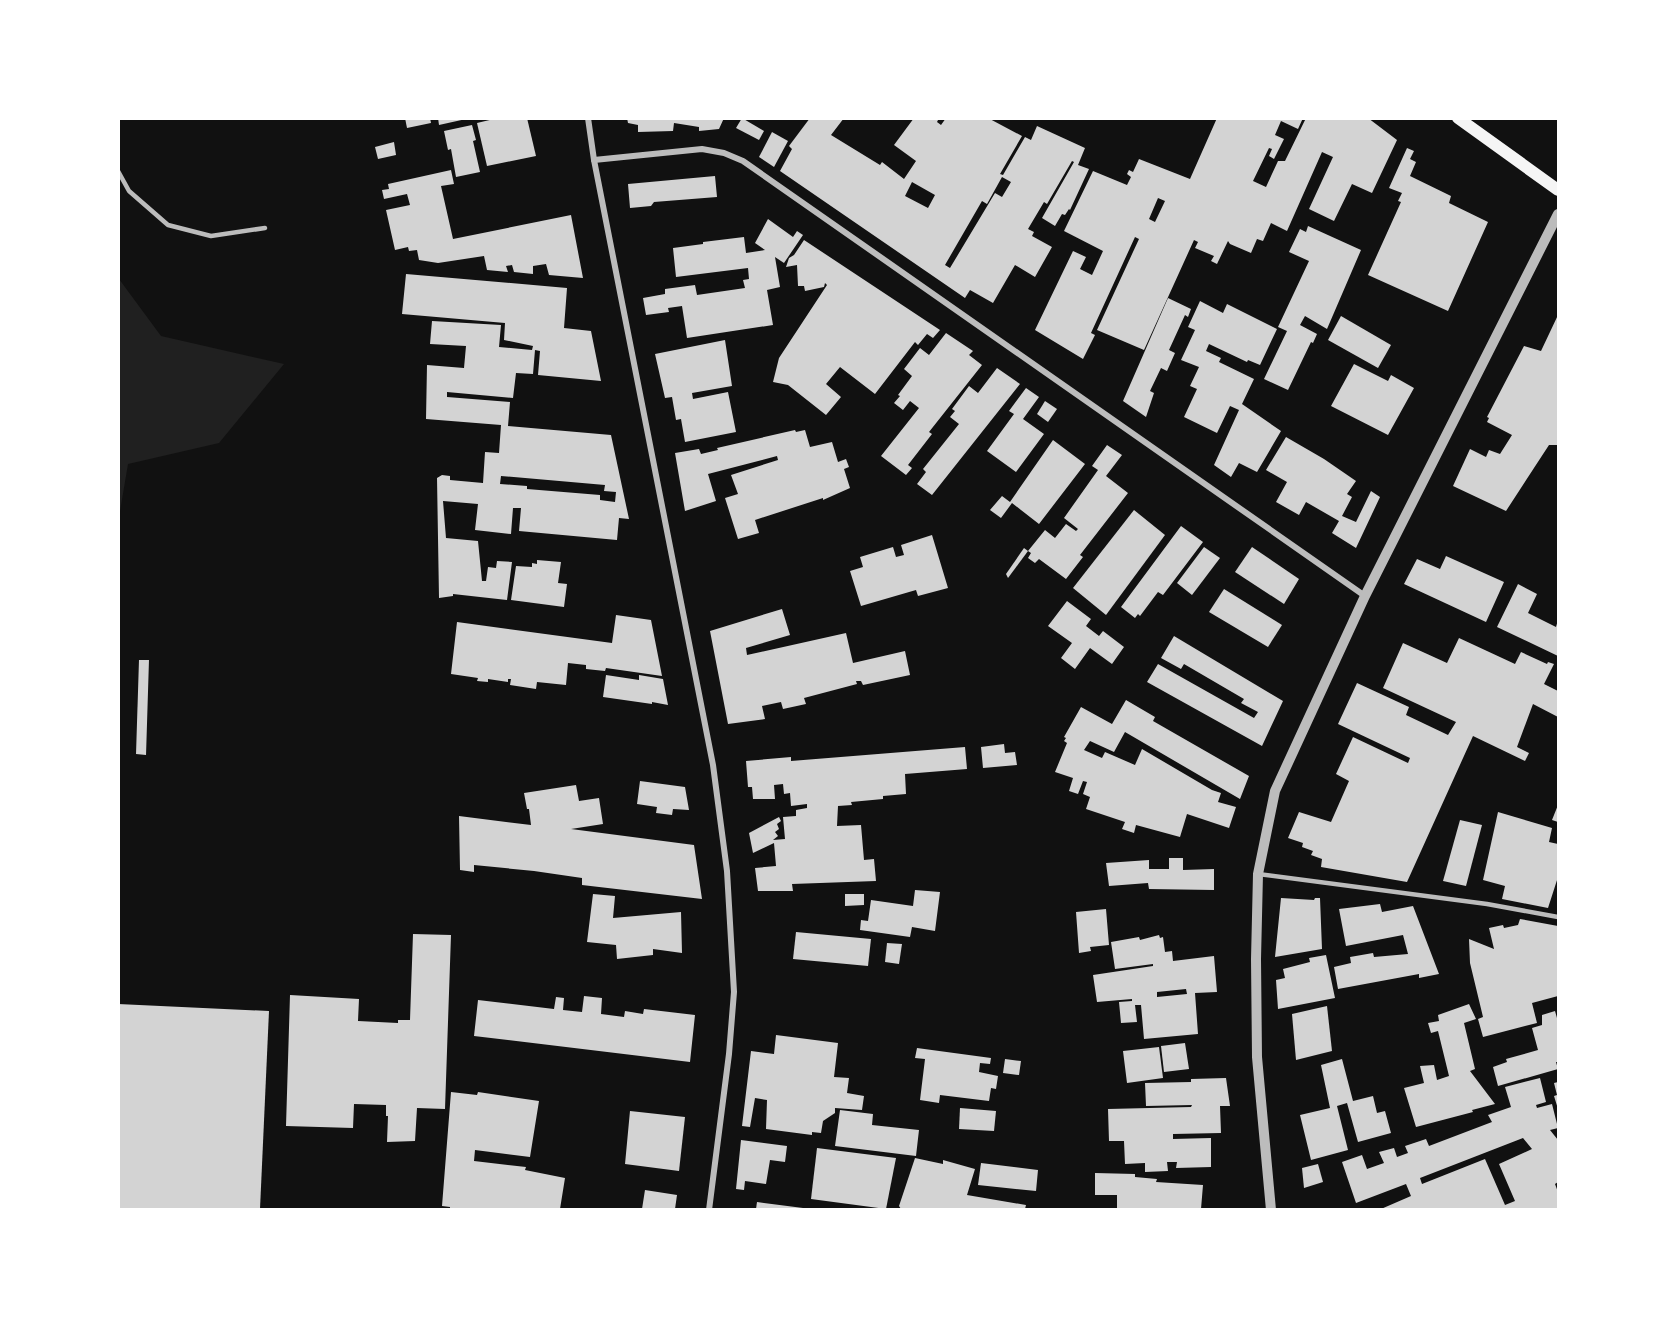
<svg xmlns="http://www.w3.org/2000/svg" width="1677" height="1328" viewBox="0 0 1677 1328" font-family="'Titillium Web',sans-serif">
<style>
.green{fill:#202020}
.building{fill:#d3d3d3;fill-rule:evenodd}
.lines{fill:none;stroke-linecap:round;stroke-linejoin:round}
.service{stroke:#bcbcbc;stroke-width:4.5}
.minor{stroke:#bcbcbc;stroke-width:6}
.tertiary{stroke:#bcbcbc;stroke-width:10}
.secondary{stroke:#f5f5f5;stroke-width:12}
</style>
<rect width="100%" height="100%" fill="#111"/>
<!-- green -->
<polygon class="green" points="119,279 161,336 284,364 219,443 128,464 119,517"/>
<!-- building -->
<g class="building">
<polygon points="405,118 430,118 431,123 407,128"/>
<polygon points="438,118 466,118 466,119 439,125"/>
<polygon points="498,118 527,118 536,156 487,166 477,123"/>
<polygon points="627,118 724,118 719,129 699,131 699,127 674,123 673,131 638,132 638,125 628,123"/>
<polygon points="742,118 764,131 759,140 736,128"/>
<path d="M810 118H844L831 135 880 165 882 162 904 179 916 161 894 145 914 118H939L937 122 941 125 946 118H988L1022 136 1000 174 1003 175 1025 137 1031 140 1037 126 1085 148 1078 165 1089 169 1070 210 1069 209 1065 215 1062 214 1055 226 1042 218 1074 162 1072 161 1047 204 1044 202 1028 229 1034 232 1032 236 1052 247 1035 277 1015 265 993 303 970 290 965 298 780 171 792 149 789 146ZM1002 177 1011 182 1002 197 995 193 950 268 945 265 982 201 987 204ZM912 182 935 195 928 208 905 196Z"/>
<path d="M1217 118H1303L1298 129 1281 121 1275 135 1284 139 1274 159 1269 156 1272 149 1269 148 1253 181 1266 187 1278 161H1285L1306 118H1368L1397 140 1372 193 1352 184 1334 221 1309 209 1333 157 1322 152 1287 231 1271 223 1263 241 1257 239 1251 253 1230 244 1228 241 1217 264 1211 261 1214 256 1195 248 1198 242 1194 240 1144 350 1097 330 1139 239 1135 237 1091 333 1095 335 1083 359 1035 330 1073 251 1086 257 1080 269 1092 275 1103 251 1064 231 1093 171 1127 185 1131 177 1127 174 1129 170 1133 172 1139 159 1190 179ZM1158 198 1165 201 1155 222 1149 219Z"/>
<polygon points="472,125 476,140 473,141 480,172 456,177 451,149 448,150 444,131"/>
<polygon points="772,132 788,141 774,167 759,157"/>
<polygon points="394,142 396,155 378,159 375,147"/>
<polygon points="1407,148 1414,151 1410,159 1416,162 1410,176 1451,196 1449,203 1488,222 1448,311 1368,275 1401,202 1398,201 1402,193 1389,188"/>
<polygon points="451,170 454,184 441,186 453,239 571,215 583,278 549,275 546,264 533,266 533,274 514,272 512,265 506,266 508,272 487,270 484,256 438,263 419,260 417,250 409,251 408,247 395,250 386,210 410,205 407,194 384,199 382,190 389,189 388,184"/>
<polygon points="715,176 717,197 654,202 651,206 630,208 628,184"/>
<polygon points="768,219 793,237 797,231 803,235 784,263 775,257 780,287 767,290 773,325 687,338 682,306 668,308 669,312 646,315 643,298 665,294 665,289 695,285 697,295 745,288 743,280 749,279 748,268 676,277 673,248 703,244 703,242 744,237 746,253 765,250 755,243"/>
<polygon points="1308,226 1361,250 1327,329 1305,316 1300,325 1317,334 1313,343 1311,342 1288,390 1264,379 1287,331 1278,327 1309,261 1289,252 1300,229 1306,232"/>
<polygon points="804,240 940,330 933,338 927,334 918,345 915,342 875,394 840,367 826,384 841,397 826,415 788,385 773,382 779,358 827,285 825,283 824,287 805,291 804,286 798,286 797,265 786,267 789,258 794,255"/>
<path d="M406 274 567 288 564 328 591 331 601 381 538 375 540 351 535 350 533 374 516 373 513 398 447 392V397L510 402 508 426 611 435 629 519 619 518 617 540 519 531 521 508H513L511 534 475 530 478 504 443 501 446 538 478 541 482 581H486L488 567 496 568 497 561 512 562 507 600 453 594V596L439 598 437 478 442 475 450 476V480L483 483 485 452 499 453 501 425 426 419 427 365 464 368 466 346 430 344 432 321 501 325 499 347 532 350 533 346 504 340 505 323 402 314ZM501 476 605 485 604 491 616 492 615 502 600 500V495L527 489V486L500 484Z"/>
<polygon points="1168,298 1191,309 1188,317 1185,315 1169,350 1175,353 1167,371 1161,368 1150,391 1154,393 1146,417 1123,401"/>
<polygon points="1200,301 1223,313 1227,304 1277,329 1260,365 1248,360 1247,362 1209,344 1206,351 1221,358 1219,362 1254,379 1242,404 1281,431 1257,472 1239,463 1231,477 1214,465 1239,410 1230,406 1217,433 1184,417 1197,389 1190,386 1199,367 1181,360 1195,330 1188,327"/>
<polygon points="1558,315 1558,445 1549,445 1506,511 1453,486 1470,449 1486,457 1489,450 1500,454 1512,435 1487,422 1489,418 1487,417 1524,346 1541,351"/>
<polygon points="1341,316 1391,345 1378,368 1328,340"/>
<polygon points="946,333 973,351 969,355 982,365 929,432 932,434 908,465 912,468 906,475 881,456 919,408 910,401 903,410 894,403 900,396 898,395 912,376 904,369 920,348 929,355"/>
<polygon points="725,340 732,386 692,393 693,399 728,392 736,432 685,442 681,419 676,420 672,397 665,398 655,354"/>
<polygon points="1354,364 1388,381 1391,375 1414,388 1388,435 1331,406"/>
<polygon points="997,368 1020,384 932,495 917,484 926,472 923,469 959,424 950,417 955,411 952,409 969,386 978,393"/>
<polygon points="1026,388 1039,397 1023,419 1044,434 1016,472 987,451 1014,414 1009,411"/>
<polygon points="1045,401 1057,409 1048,422 1037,414"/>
<polygon points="795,430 796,432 805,430 810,447 832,442 838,462 846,459 849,467 844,469 850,488 823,500 823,498 755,520 759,533 738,539 725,498 738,494 731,475 778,460 777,456 708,474 716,501 685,511 675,453 699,449 701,454 718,450 717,448"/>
<polygon points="1286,437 1324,459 1356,481 1347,494 1352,497 1342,516 1356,522 1371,491 1380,497 1356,548 1332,533 1339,521 1306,502 1299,515 1276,502 1287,482 1266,470"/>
<polygon points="1053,440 1085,464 1039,524 1012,503 1001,518 990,510 1002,496 1010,502"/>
<polygon points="1107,445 1122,455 1106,476 1128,493 1080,555 1083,557 1066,579 1039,559 1035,563 1028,558 1031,553 1028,551 1045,530 1055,538 1066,524 1076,531 1078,529 1064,518 1098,470 1092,466"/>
<polygon points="1134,510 1165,535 1106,615 1073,588"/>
<polygon points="1181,526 1203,542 1163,595 1158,592 1140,616 1138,614 1135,618 1121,607"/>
<polygon points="932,535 948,588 918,596 916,590 861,606 850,571 863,567 860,557 893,547 896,557 904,555 901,545"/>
<polygon points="1204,547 1220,558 1192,595 1177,583"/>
<polygon points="1252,547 1299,579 1284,604 1235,572"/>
<polygon points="1024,548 1028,551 1008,578 1006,574"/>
<polygon points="1446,556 1504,582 1486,622 1404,584 1417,559 1440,569"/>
<polygon points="537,560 561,562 558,583 567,584 564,607 511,600 516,566 532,567 532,563 537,564"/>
<polygon points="1518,584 1537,594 1528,613 1556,627 1558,620 1558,656 1497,627"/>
<polygon points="1224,589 1282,625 1268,647 1209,612"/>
<polygon points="1067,601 1091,619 1086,626 1099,636 1103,631 1124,647 1112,664 1090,648 1075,669 1061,658 1072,643 1048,626"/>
<polygon points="782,609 790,635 746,648 747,655 846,633 853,663 905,651 910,675 863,685 861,681 856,681 857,684 804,698 806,704 783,709 781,702 762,706 765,719 728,724 710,631"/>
<polygon points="616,615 651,620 662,676 606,668 605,671 586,669 586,665 568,663 566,685 537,682 536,689 510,685 511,679 508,679 508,682 488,679 488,682 477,681 478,678 451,674 457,622 612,643"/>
<polygon points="1174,636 1283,701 1262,746 1147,682 1158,664 1254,718 1258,712 1241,703 1244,699 1184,664 1181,669 1161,658"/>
<polygon points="1459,638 1515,664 1521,652 1547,664 1548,662 1554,664 1544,684 1558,691 1558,717 1533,704 1517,747 1529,753 1525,761 1473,736 1407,882 1321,867 1322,859 1311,855 1313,851 1302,847 1303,843 1288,838 1299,812 1331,822 1349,781 1336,774 1353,737 1408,763 1410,758 1338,724 1357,683 1409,707 1406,715 1448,735 1456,722 1383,688 1403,643 1447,663"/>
<polygon points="139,660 149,660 146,755 136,754"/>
<polygon points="606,675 639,680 639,675 663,679 668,705 652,702 652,704 603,697"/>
<polygon points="1126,700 1155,717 1153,721 1249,776 1240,799 1125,732 1114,752 1090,741 1084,750 1102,758 1105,752 1135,765 1142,749 1212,790 1221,793 1218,802 1236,807 1229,828 1187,814 1180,837 1136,825 1134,833 1122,829 1125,822 1086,809 1090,797 1083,794 1087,782 1083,781 1078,794 1069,791 1073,778 1055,772 1067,743 1064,741 1066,738 1064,737 1081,707 1112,724"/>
<polygon points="1004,744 1005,753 1015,752 1017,765 983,768 981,747"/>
<polygon points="965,747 967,769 905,774 906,794 883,796 883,799 851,802 852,805 838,806 837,826 861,825 864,860 874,859 876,881 792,884 793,891 758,891 755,868 776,866 774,843 753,853 749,833 779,817 781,821 777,824 779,829 775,832 778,836 773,840 785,839 783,817 796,816 796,810 807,808 807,804 791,806 790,793 784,794 783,784 774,785 775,799 753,799 752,787 748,787 746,761 791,757 791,761"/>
<polygon points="640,781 685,787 689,810 673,809 672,815 656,813 657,807 637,804"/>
<polygon points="576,785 579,801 599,798 603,824 571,829 694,845 702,899 582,885 582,878 534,871 474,865 474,872 460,870 459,816 531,825 529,809 527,809 524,793"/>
<polygon points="1558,805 1558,822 1552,820"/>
<polygon points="1498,812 1552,828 1549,842 1558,844 1558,877 1548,908 1502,899 1505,886 1483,880"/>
<polygon points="1460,820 1482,825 1466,886 1443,881"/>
<polygon points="1169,858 1183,858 1183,870 1214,869 1214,890 1149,889 1148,883 1109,886 1106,863 1149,860 1149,869 1169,869"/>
<polygon points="915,890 940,892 935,931 912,927 910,937 860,930 861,920 868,921 871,900 913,906"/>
<polygon points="593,894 615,896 613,918 681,912 682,953 653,949 653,955 617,959 616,945 587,942"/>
<polygon points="845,894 864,894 864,905 845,906"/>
<polygon points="1281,898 1314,900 1315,898 1320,898 1322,949 1275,957"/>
<polygon points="1380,904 1382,912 1413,906 1439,974 1419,978 1419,974 1338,989 1334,967 1351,963 1350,957 1373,953 1374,957 1408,954 1403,935 1346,946 1339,909"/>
<polygon points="1106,909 1109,945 1090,947 1091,951 1079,953 1076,912"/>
<polygon points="1520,919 1558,926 1558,996 1532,1003 1537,1023 1483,1037 1478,1019 1483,1017 1470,963 1469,939 1494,949 1489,928 1503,925 1504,928 1518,925"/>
<polygon points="796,932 871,939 868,966 793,959"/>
<polygon points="413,934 451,935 445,1109 417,1108 415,1141 387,1142 388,1116 386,1116 386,1105 354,1104 353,1128 286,1126 290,995 359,999 358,1021 398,1023 398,1020 410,1020"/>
<path d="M1159 935 1160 938 1163 937 1165 952 1172 951 1173 961 1214 956 1217 992 1195 993 1198 1034 1144 1039 1141 1005H1135L1137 1022 1121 1023 1119 1002 1132 1001V999L1097 1002 1093 975 1153 966V964L1115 969 1111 942 1139 937 1140 940ZM1186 989 1187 994 1157 997V992Z"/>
<polygon points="887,943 902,944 899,964 885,962"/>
<polygon points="1326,955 1335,998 1278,1009 1276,980 1285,978 1283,969 1310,962 1309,958"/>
<polygon points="584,996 602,998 601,1014 624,1017 625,1011 643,1014 644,1009 695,1015 690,1062 474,1036 478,1000 554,1009 556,997 564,998 563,1010 582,1012"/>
<polygon points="118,1004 269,1011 260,1209 118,1209"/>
<polygon points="1469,1004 1476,1019 1464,1023 1475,1069 1470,1071 1495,1104 1472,1110 1473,1112 1416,1127 1404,1088 1424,1083 1420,1066 1434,1065 1437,1080 1449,1076 1438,1031 1431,1033 1428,1023 1439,1021 1438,1015"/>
<polygon points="1327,1006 1332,1051 1296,1060 1292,1014"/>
<polygon points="1555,1011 1557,1018 1558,1018 1558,1062 1556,1062 1558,1069 1498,1086 1493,1067 1507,1062 1506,1059 1538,1050 1532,1028 1542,1025 1542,1015"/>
<polygon points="776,1035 838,1043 834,1077 849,1078 847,1093 864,1096 862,1110 835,1108 835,1113 823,1121 821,1133 812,1132 812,1135 766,1129 767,1100 755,1098 750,1127 742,1126 751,1051 774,1054"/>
<polygon points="1185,1043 1189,1069 1164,1072 1161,1046"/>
<polygon points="1159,1047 1163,1078 1127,1083 1123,1051"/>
<polygon points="917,1048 991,1058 990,1064 980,1063 979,1072 998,1076 996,1089 991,1088 989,1101 940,1095 939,1103 920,1100 925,1059 915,1058"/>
<polygon points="1005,1059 1021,1061 1019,1075 1003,1073"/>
<polygon points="1342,1059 1353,1101 1373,1096 1377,1113 1385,1111 1391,1133 1358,1142 1347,1103 1337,1106 1348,1150 1311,1160 1300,1115 1330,1108 1321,1065"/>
<polygon points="1226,1078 1230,1106 1220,1106 1221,1133 1173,1134 1173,1139 1211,1138 1211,1167 1176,1168 1177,1162 1167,1162 1168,1171 1145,1172 1145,1163 1125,1164 1124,1141 1109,1141 1108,1109 1191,1107 1192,1105 1146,1106 1145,1083 1191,1082 1191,1079"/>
<path d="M1540 1078 1546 1102 1536 1105 1537 1108 1552 1104 1558 1128 1550 1130 1558 1140V1182L1555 1184 1558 1192V1209H1381L1411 1196 1406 1184 1356 1203 1342 1162 1362 1155 1367 1169 1384 1163 1379 1152 1394 1148 1397 1157 1408 1153 1405 1146 1426 1139 1429 1146 1492 1122 1488 1115 1511 1107 1505 1087ZM1523 1138 1532 1149 1499 1164 1515 1201 1505 1205 1485 1159 1422 1184 1420 1178Z"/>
<polygon points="1558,1082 1558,1109 1554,1096 1557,1095 1554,1083"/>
<polygon points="451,1092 477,1095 478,1092 539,1101 530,1157 475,1150 474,1161 526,1167 525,1170 565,1178 560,1209 450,1209 450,1207 442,1206"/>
<polygon points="960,1108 996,1111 994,1131 959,1129"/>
<polygon points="840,1110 873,1114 872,1125 919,1130 916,1156 835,1146"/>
<polygon points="630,1111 685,1117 679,1171 625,1164"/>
<polygon points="741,1140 787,1146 785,1162 770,1160 766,1184 745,1181 744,1190 736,1189"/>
<polygon points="817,1148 896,1158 886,1209 811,1199"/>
<polygon points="915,1158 943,1164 943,1160 975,1169 967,1195 1026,1205 1025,1209 901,1209 899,1206"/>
<polygon points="981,1163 1038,1170 1036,1191 978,1185"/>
<polygon points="1318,1164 1323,1182 1304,1188 1302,1168"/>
<polygon points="1095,1173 1135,1174 1135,1177 1157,1179 1156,1182 1203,1185 1201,1209 1117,1209 1117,1195 1095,1195"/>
<polygon points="645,1190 677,1195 675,1209 642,1209"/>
<polygon points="757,1202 803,1208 803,1209 756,1209"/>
</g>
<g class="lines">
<!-- service -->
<g class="service">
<polyline points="118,171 129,191 168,225 211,236 265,228"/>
<polyline points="1258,874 1487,904 1558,917"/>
</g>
<!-- minor -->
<g class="minor">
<polyline points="588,118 594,160 713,765 727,871 734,992 729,1054 709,1210"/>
<polyline points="594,160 702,149 724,153 743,161 1365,596"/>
</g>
<!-- tertiary -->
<polyline class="tertiary" points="1271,1210 1257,1057 1256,959 1258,874 1275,791 1365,596 1558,214"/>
<!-- secondary -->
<polyline class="secondary" points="1458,118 1558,190"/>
</g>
<!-- border -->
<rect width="1677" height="1328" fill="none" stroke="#ffffff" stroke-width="240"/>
</svg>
